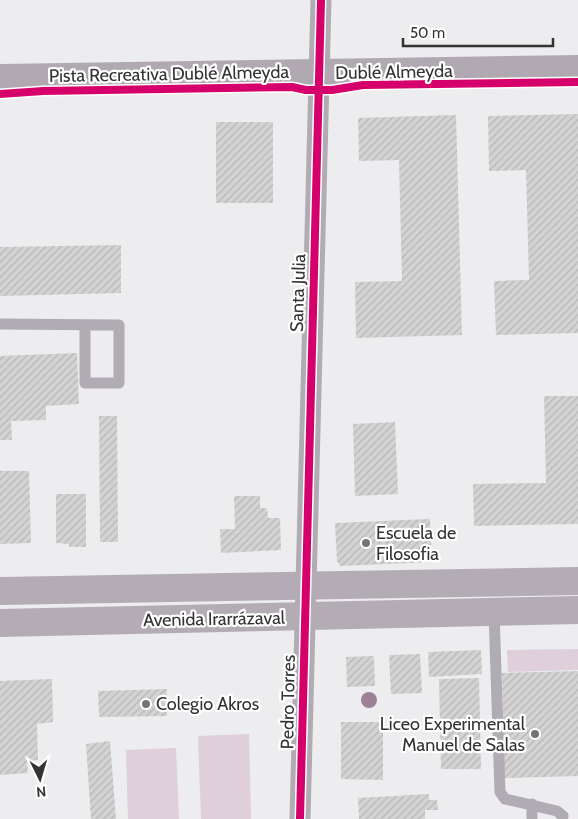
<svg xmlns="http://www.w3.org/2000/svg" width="578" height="819" viewBox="0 0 578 819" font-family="Cabin,sans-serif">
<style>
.grass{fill:#decfdb}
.building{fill:url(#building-hatch)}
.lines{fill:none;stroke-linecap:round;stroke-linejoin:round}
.service{stroke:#b1abb3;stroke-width:11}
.minor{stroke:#b1abb3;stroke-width:21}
.secondary{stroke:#b0a9b2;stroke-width:28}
.primary{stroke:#b3acb5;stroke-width:28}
.cycleway-casing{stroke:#fff;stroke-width:11}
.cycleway{stroke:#d6006c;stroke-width:8}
.tree{fill:#9c8197}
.poi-dot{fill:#747475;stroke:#fff;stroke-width:2}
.labels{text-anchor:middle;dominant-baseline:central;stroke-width:4.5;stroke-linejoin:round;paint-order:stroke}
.street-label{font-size:18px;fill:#333334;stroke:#fff}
.poi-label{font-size:18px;fill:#333334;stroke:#fff;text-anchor:start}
</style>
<defs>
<pattern id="building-hatch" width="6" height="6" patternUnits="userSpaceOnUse" patternTransform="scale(1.25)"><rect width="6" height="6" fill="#d3d3d4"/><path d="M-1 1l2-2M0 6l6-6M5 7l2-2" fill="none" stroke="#b6b6b7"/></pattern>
</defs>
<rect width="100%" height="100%" fill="#edecee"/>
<!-- grass -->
<g class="grass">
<polygon points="578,649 578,670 508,672 507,650"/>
<polygon points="249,734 251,819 201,819 198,736"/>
<polygon points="176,748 179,819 128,819 126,750"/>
</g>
<!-- building -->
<g class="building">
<polygon points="578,114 578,333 496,335 494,281 529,280 526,170 489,171 488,116"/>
<polygon points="456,115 462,335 356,338 355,282 402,281 399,160 359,161 358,118"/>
<rect x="216" y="122" width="57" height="81"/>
<polygon points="121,245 121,293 0,296 0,247"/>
<polygon points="77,353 79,404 46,406 46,420 11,421 12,440 0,440 0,356"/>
<polygon points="544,396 578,396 578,524 474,526 473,484 546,483"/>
<polygon points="99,416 117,416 118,542 100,542"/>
<polygon points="395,422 398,494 355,496 353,424"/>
<polygon points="0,471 29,471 31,543 0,544"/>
<polygon points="56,494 86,494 86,547 69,547 69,544 56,543"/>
<polygon points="234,496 260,496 260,508 267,508 268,518 280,518 281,550 221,553 220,529 235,529"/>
<polygon points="430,519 432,562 340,566 337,561 335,523"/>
<polygon points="481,650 482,674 429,677 428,652"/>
<polygon points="420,654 422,693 391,694 389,655"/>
<polygon points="374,656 375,686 347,687 346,657"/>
<polygon points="578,671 578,776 504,778 502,673"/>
<polygon points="479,678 481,769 441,769 439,679"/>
<polygon points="52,679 53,722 37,724 38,760 27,761 28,773 0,775 0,681"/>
<polygon points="167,689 167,716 99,717 98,691"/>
<polygon points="341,722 383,722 383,780 341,779"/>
<polygon points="110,741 116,819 91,819 86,744"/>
<polygon points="429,794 429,800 437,800 438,810 425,810 425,819 359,819 358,798"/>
</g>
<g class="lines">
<!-- service -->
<g class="service">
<polyline points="0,324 119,325 119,383 85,383 85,325"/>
<polyline points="494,612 500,792 505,799 557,811 563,816 562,819"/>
<polyline points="532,804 532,819"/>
</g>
<!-- minor -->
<polyline class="minor" points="300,819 321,0"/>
<!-- secondary -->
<polyline class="secondary" points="0,78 578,69"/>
<!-- primary -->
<g class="primary">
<polyline points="0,591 578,581"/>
<polyline points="0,623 578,610"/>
</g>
<!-- cycleway casing -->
<g class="cycleway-casing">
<g id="cycleway">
<polyline points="0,94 43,91 292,87 306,90 332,90 363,85 578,82"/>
<polyline points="300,819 321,0"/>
</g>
</g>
<!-- cycleway -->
<use href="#cycleway" class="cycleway"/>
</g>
<!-- trees -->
<circle class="tree" cx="369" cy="700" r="8"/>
<!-- markers -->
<g class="poi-dot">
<circle cx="366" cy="543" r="5"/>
<circle cx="146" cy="704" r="5"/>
<circle cx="535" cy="734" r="5"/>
</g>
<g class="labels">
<!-- street labels -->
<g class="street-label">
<text transform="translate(394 72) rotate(-1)">Dublé Almeyda</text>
<text transform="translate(169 74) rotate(-1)">Pista Recreativa Dublé Almeyda</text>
<text transform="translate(298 293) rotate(-88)">Santa Julia</text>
<text transform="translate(214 619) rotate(-1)">Avenida Irarrázaval</text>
<text transform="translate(288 702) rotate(-89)">Pedro Torres</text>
</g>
<!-- poi labels -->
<g class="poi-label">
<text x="376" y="533">Escuela de<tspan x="376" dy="21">Filosofia</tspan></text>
<text x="156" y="704">Colegio Akros</text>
<text x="525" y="724" text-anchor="end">Liceo Experimental<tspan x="525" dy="21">Manuel de Salas</tspan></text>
</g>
</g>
<!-- north arrow -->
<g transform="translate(40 779) rotate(175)" stroke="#ffffff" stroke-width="4" paint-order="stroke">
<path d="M0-4L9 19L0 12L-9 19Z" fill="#333334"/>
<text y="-8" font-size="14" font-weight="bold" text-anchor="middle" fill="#333334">N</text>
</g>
<!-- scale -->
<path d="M403 38v8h150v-8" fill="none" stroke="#333334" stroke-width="2.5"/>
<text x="410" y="38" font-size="15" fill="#333334" stroke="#ffffff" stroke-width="4" paint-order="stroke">50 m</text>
</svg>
